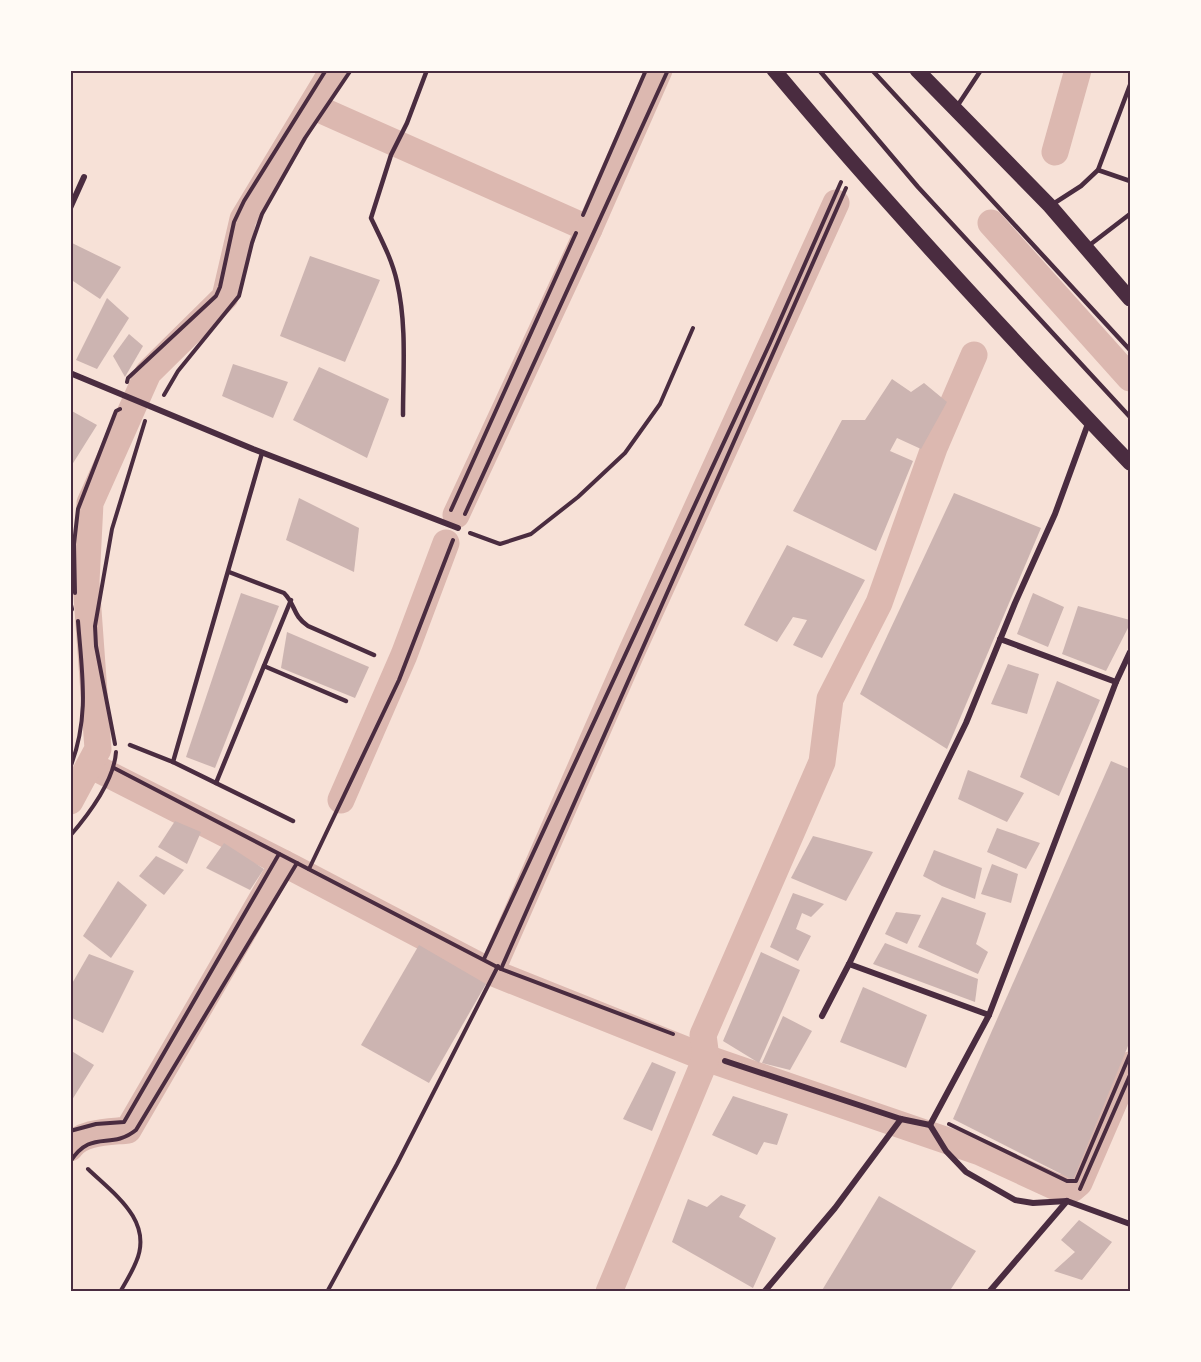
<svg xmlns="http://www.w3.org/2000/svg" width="1201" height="1362" viewBox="0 0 1201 1362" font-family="Inter,sans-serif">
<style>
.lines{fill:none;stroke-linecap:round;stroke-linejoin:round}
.canal{stroke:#dcb8b0;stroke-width:27}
.building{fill:#ccb4b1}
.path{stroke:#4a2c40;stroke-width:4}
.service{stroke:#4a2c40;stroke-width:4.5}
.minor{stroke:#4a2c40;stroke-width:6}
.primary{stroke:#4a2c40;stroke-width:15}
.neatline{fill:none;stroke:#4a2c40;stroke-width:2}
</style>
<rect width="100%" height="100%" fill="#f7e1d7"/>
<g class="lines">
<!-- canal -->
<g class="canal">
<polyline points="312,106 589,229"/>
<polyline points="1055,152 1078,70"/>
<polyline points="991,223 1130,378"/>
<polyline points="456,515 589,229 659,70"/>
<polyline points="90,765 291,867 491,972 706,1058 980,1152 1056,1187 1072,1189 1079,1183 1130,1065"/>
<polyline points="341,800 404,655 446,543"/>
<polyline points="70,801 98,749 86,582 90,503 148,373 225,297 243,219 333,70"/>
<polyline points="491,972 632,651 836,203"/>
<path d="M70 1148C81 1131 111 1132 128 1130L283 863"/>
<polyline points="609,1292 706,1058 703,1035 822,762 830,699 879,603 934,448 974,355"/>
</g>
</g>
<!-- building -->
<g class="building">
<polygon points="70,242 121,267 100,299 70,279"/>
<polygon points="310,256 380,280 345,362 280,336"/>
<polygon points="107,298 129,318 97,369 76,360"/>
<polygon points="129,334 143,346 125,377 113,356"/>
<polygon points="233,364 288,382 273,418 222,396"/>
<polygon points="319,367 389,399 367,458 293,420"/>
<polygon points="892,379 911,392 924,383 947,402 921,449 897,438 890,451 913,461 876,551 793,511 842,420 865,420"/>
<polygon points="70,410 97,425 70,468"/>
<polygon points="954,493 1041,528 947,749 860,694"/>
<polygon points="299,498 359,528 354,572 286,540"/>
<polygon points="787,545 865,580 822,658 793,645 807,620 793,617 777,642 744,625"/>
<polygon points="241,593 279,606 215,768 186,757"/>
<polygon points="1033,593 1064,607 1048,647 1017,634"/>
<polygon points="1078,606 1130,620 1130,624 1106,671 1062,654"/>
<polygon points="287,632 369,667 355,698 281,668"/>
<polygon points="1008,664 1039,674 1027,714 991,704"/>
<polygon points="1057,681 1100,700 1059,796 1020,777"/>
<polygon points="1111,761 1130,769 1130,1041 1073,1180 953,1119"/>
<polygon points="968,770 1024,793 1007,822 958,799"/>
<polygon points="175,821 201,832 187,864 158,847"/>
<polygon points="997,828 1040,843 1026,869 987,852"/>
<polygon points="813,836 873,852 846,901 791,878"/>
<polygon points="224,843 264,869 250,890 206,868"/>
<polygon points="934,850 982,868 975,899 942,886 923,876"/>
<polygon points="156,856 184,870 164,895 139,876"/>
<polygon points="992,864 1018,874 1011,903 981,894"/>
<polygon points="118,881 147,905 111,958 83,936"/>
<polygon points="793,893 824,904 811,917 802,913 796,929 811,936 798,961 770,947"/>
<polygon points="942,897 986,913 976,944 988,952 978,974 918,947"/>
<polygon points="896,912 921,915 907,944 885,934"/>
<polygon points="885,943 978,979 975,1002 873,964"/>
<polygon points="419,945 486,984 429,1083 361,1045"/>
<polygon points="761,952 800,970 759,1063 723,1041"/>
<polygon points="89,954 134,971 103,1033 70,1017 70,987"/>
<polygon points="863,987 927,1015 906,1068 840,1042"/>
<polygon points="783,1016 812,1031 790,1070 762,1063"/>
<polygon points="70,1050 94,1065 70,1103"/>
<polygon points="652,1062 676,1072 652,1131 623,1119"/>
<polygon points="733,1096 788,1114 777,1145 764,1142 757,1155 712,1135"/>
<polygon points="721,1195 746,1205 739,1217 776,1238 753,1288 672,1242 688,1199 707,1207"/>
<polygon points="879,1196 976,1251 949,1292 821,1292"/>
<polygon points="1079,1220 1112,1242 1082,1280 1054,1271 1075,1252 1061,1240"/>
</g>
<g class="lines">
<!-- path -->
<g class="path">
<polyline points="583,215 646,70"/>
<polyline points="127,382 128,378 216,296 220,287 234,222 244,201 326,70"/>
<polyline points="164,395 178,371 239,296 252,243 262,214 305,138 351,70"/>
<polyline points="451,510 576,233"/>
<polyline points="465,514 668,70"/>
<polyline points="470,533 500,544 531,534 578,497 625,453 660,404 693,328"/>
<polyline points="75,593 74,544 78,509 116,411 120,409"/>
<polyline points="115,744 96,646 95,626 112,529 145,421"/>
<path d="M70 768C90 717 82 674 78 621"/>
<polyline points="114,768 501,969 673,1034"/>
<path d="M70 836C89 814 114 780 116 752"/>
<polyline points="309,869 399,680 453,540"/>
<polyline points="484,959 770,343 841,182"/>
<polyline points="501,969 846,188"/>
<polyline points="949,1124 1067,1181 1076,1181 1130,1054"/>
<polyline points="70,1131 96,1124 124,1122 279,854"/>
<path d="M70 1162C92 1128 110 1151 136 1130L297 863"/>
<path d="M88 1169C114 1194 154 1221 136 1262 132 1272 126 1282 120 1292"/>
<polyline points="1080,1189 1130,1075"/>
<polyline points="327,1292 397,1164 498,966"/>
</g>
<!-- service -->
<g class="service">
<polyline points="819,70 918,187 1130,417"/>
<polyline points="872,70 1130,350"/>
<polyline points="956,108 981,70"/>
<polyline points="1098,170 1130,181"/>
<polyline points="1053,204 1081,186 1098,170 1130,85"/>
<polyline points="1087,247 1130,214"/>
<path d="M403 415C403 371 407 325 397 282 392 259 381 239 371 218L391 155 407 123 427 70"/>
<path d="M229 572 284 593C296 605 292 615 308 626L374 655"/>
<polyline points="264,666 346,701"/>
<polyline points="130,745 173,762 293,821"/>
<polyline points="173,762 262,453"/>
<polyline points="216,783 291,600"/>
</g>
<!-- minor -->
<g class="minor">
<polyline points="70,208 84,177"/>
<polyline points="70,373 253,449 458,528"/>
<polyline points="70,605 71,609"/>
<polyline points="1000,639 1116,682"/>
<polyline points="849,964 966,723 1015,603 1055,514 1089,421"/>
<polyline points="822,1016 849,964 989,1015"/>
<polyline points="725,1061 901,1119 930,1125"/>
<polyline points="930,1125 989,1015 1116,682 1130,652"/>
<polyline points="930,1125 946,1151 966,1172 1015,1200 1033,1203 1067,1201 1130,1224"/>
<polyline points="764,1292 835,1208 901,1119"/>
<polyline points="989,1292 1067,1201"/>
</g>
<!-- primary -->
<g class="primary">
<path d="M774 70C888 206 1008 335 1130 463"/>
<polyline points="917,70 1050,206 1130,299"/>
</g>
</g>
<!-- border -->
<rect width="1201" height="1362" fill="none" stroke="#fffaf5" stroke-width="144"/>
<rect x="72" y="72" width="1057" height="1218" class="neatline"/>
</svg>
